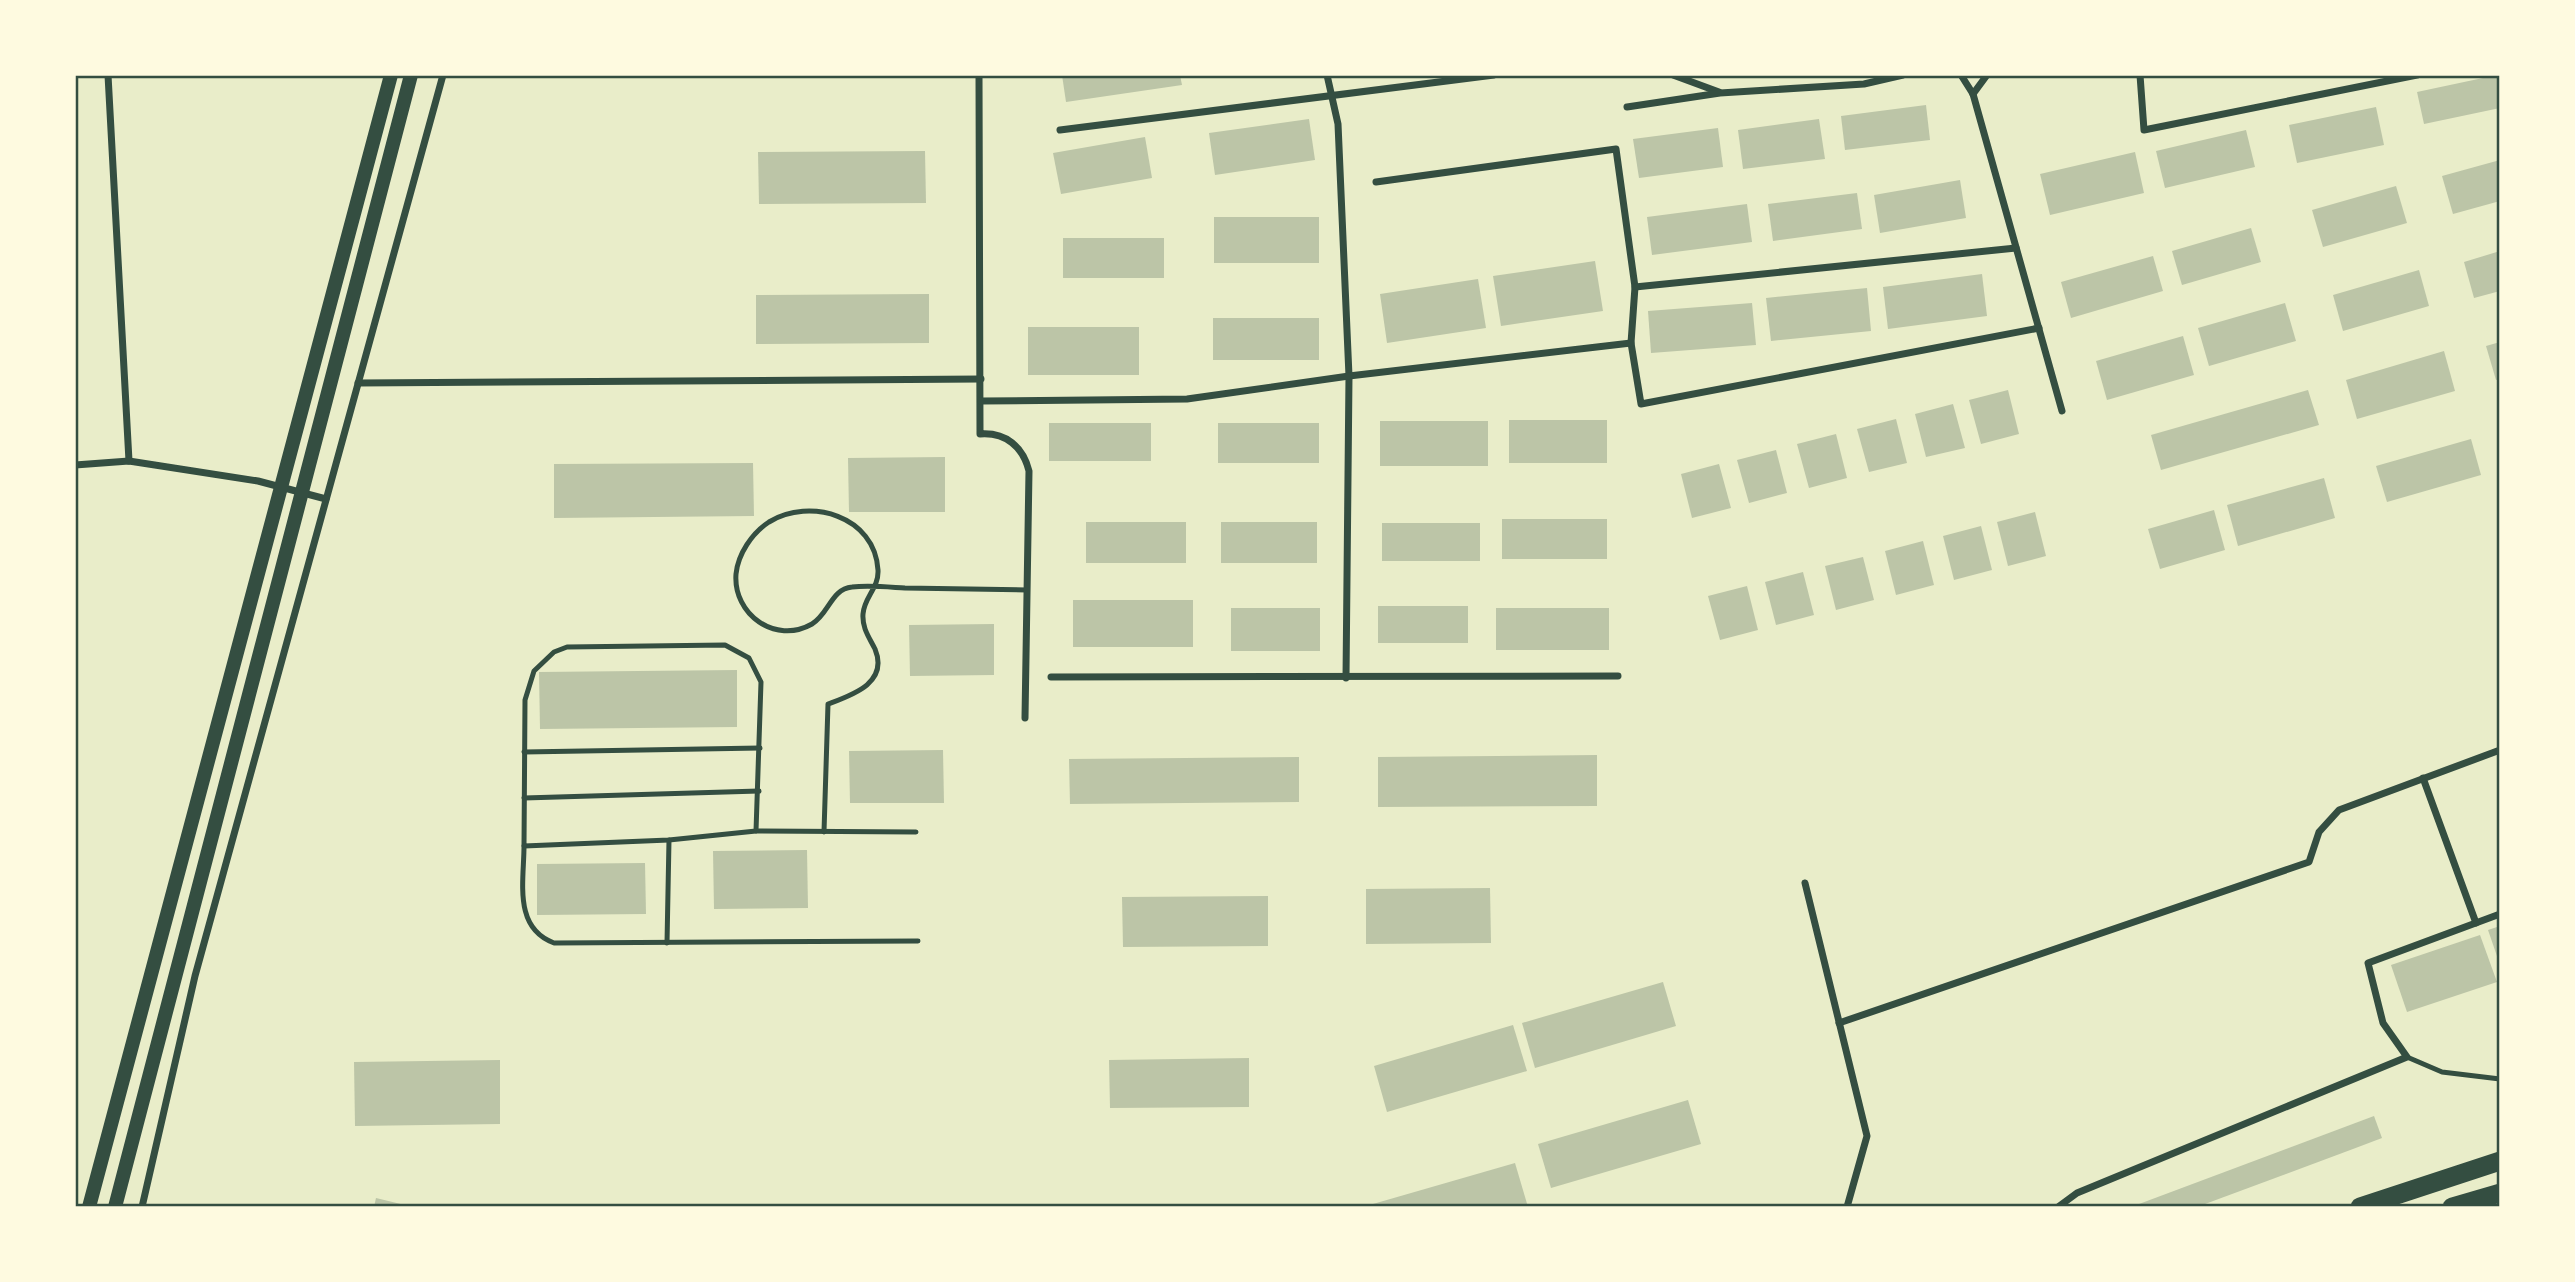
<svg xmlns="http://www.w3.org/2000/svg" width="2575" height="1282" viewBox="0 0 2575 1282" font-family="'Fira Sans Condensed',sans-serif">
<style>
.building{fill:#bcc5a7}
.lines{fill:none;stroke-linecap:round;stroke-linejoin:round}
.service{stroke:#344e41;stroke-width:5}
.minor{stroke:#344e41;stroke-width:7}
.secondary{stroke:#344e41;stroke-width:14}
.trunk{stroke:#344e41;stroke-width:19}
.neatline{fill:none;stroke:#344e41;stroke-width:2.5}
</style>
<rect width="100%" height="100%" fill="#e9edc9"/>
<!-- building -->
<g class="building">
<polygon points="1062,75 1180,75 1182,85 1066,102"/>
<polygon points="2497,75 2500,108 2424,124 2417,92"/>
<polygon points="1926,105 1930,140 1845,150 1841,116"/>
<polygon points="2376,107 2384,145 2297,163 2289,125"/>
<polygon points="1309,119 1315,160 1215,175 1209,133"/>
<polygon points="1819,119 1825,159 1743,169 1738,130"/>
<polygon points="1718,128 1723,167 1639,178 1633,139"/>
<polygon points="2246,130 2255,167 2165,188 2156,151"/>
<polygon points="1145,137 1152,178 1061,194 1053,153"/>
<polygon points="925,151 926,203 759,204 758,152"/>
<polygon points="2135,152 2144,193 2050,215 2040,174"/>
<polygon points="2500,160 2500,201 2453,214 2442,176"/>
<polygon points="1960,180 1966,218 1880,233 1874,195"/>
<polygon points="2396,186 2407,223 2323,247 2312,210"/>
<polygon points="1857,193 1862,229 1773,241 1768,204"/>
<polygon points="1747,204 1752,242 1652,255 1647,217"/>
<rect x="1214" y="217" width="105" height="46"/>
<polygon points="2251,228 2261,262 2182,285 2172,251"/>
<rect x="1063" y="238" width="101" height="40"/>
<polygon points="2500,251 2500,291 2474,298 2464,262"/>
<polygon points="2153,256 2163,291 2071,318 2061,282"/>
<polygon points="1595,261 1603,311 1501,326 1493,276"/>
<polygon points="2419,270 2429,306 2343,331 2333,295"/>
<polygon points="1982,274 1987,316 1888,329 1883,287"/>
<polygon points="1478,279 1486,328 1387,343 1380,294"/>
<polygon points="1867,288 1871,331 1771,341 1766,298"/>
<polygon points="929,294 929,343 756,344 756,295"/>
<polygon points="1752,303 1756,345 1651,353 1648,311"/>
<polygon points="2285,303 2296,341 2209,366 2198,328"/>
<rect x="1213" y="318" width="106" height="42"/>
<rect x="1028" y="327" width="111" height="48"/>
<polygon points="2183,336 2194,375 2107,400 2096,361"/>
<polygon points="2500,342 2500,379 2496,380 2486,346"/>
<polygon points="2444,351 2455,391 2357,419 2346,380"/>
<polygon points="2008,390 2019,434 1981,444 1969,400"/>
<polygon points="2308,390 2319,425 2161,470 2151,435"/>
<polygon points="1953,404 1965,448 1926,457 1915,414"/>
<polygon points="1896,419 1907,463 1869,472 1857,429"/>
<rect x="1509" y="420" width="98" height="43"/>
<rect x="1380" y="421" width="108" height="45"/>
<rect x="1049" y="423" width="102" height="38"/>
<rect x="1218" y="423" width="101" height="40"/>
<polygon points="1836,434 1847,478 1809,488 1797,444"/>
<polygon points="2471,439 2481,475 2387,502 2376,466"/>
<polygon points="1776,450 1787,493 1749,503 1737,460"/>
<polygon points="945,457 945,512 849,512 848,458"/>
<polygon points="753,463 754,516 554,518 554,464"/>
<polygon points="1719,464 1731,508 1692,518 1681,474"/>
<polygon points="2324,478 2335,518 2238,546 2227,505"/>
<polygon points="2214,510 2225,550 2160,569 2148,529"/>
<polygon points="2035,512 2046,556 2008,566 1997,522"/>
<rect x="1502" y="519" width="105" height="40"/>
<rect x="1086" y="522" width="100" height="41"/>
<rect x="1221" y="522" width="96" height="41"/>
<rect x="1382" y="523" width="98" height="38"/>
<polygon points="1981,526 1992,570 1954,580 1943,536"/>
<polygon points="1923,541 1934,585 1896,595 1885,551"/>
<polygon points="1863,557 1874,600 1836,610 1825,566"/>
<polygon points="1803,572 1814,615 1776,625 1765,582"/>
<polygon points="1747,586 1758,630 1720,640 1708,596"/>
<rect x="1073" y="600" width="120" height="47"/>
<rect x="1378" y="606" width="90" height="37"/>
<rect x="1231" y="608" width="89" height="43"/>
<rect x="1496" y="608" width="113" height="42"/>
<polygon points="994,624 994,675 910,676 909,625"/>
<polygon points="737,670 737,727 540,729 539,672"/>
<polygon points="943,750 944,803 850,803 849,751"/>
<polygon points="1597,755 1597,806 1378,807 1378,757"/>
<polygon points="1299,757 1299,802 1070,804 1069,759"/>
<polygon points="807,850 808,908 714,909 713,851"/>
<polygon points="645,863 646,914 537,915 537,864"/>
<polygon points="1490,888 1491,943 1366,944 1366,889"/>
<polygon points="1268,896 1268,946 1123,947 1122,897"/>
<polygon points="2500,926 2500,962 2499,962 2488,930"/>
<polygon points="2480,935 2497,982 2407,1012 2391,965"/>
<polygon points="1663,982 1676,1026 1535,1068 1522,1023"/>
<polygon points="1513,1025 1527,1071 1387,1112 1374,1066"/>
<polygon points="1249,1058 1249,1107 1110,1108 1109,1060"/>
<polygon points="500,1060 500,1124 355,1126 354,1062"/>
<polygon points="1688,1100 1701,1144 1551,1188 1538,1144"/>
<polygon points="2374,1116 2382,1138 2353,1149 2197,1207 2131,1207"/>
<polygon points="1515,1163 1528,1207 1366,1207 1366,1206"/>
<polygon points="376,1198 409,1206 409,1207 374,1207"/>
</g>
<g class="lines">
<!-- service -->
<g class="service">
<polygon points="725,645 749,658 761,682 756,831 669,840 524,846 525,700 534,671 554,652 567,647"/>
<polyline points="524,752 760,748"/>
<polyline points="524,798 759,791"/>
<polyline points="756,831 916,832"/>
<path d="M824 832 828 704C852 695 889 683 875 649 869 637 862 628 863 614 864 597 879 588 878 570 875 516 810 497 769 522 752 533 738 554 736 574 733 614 775 645 812 624 829 614 831 589 852 587 869 585 888 587 905 588 946 589 987 589 1027 590"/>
<path d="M524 846C524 881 513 928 554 943L918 941"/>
<polyline points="667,943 669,840"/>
<polyline points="2407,1057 2442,1072 2500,1079"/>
</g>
<!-- minor -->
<g class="minor">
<polyline points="108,75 129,461"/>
<path d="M979 75 980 434C1006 432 1023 447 1029 471L1025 718"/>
<polyline points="1327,75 1338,124 1349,376 1346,678"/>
<polyline points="1673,75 1719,92"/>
<polyline points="1961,75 1973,94 2062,411"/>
<polyline points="2140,75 2144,130 2417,75"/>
<polyline points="1973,94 1987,75"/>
<polyline points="1627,107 1720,93 1864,84 1903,75"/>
<polyline points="1060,130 1494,75"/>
<polyline points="1376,182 1616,149 1635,287 1631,343 1641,404 2039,328"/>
<polyline points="1635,287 2016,248"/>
<polyline points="358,383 981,379"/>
<polyline points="981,401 1187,399 1349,376 1631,343"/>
<polyline points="75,465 129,461 258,481 326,499"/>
<polyline points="1051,677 1618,676"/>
<polyline points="2423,778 2476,923"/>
<polyline points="1805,883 1867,1136 1847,1207"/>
<polyline points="1839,1023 2309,862 2319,832 2339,810 2500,750"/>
<polyline points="142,1207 195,976 443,75"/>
<polyline points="2058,1207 2077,1193 2407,1057 2383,1023 2368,963 2500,914"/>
</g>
<!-- secondary -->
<g class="secondary">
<polyline points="89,1207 391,75"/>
<polyline points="115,1207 411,75"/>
</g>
<!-- trunk -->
<g class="trunk">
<polyline points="2360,1207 2500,1161"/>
<polyline points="2452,1207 2500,1193"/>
</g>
</g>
<!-- border -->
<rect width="2575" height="1282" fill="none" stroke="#fefae0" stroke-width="154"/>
<rect x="77" y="77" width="2421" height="1128" class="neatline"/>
</svg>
